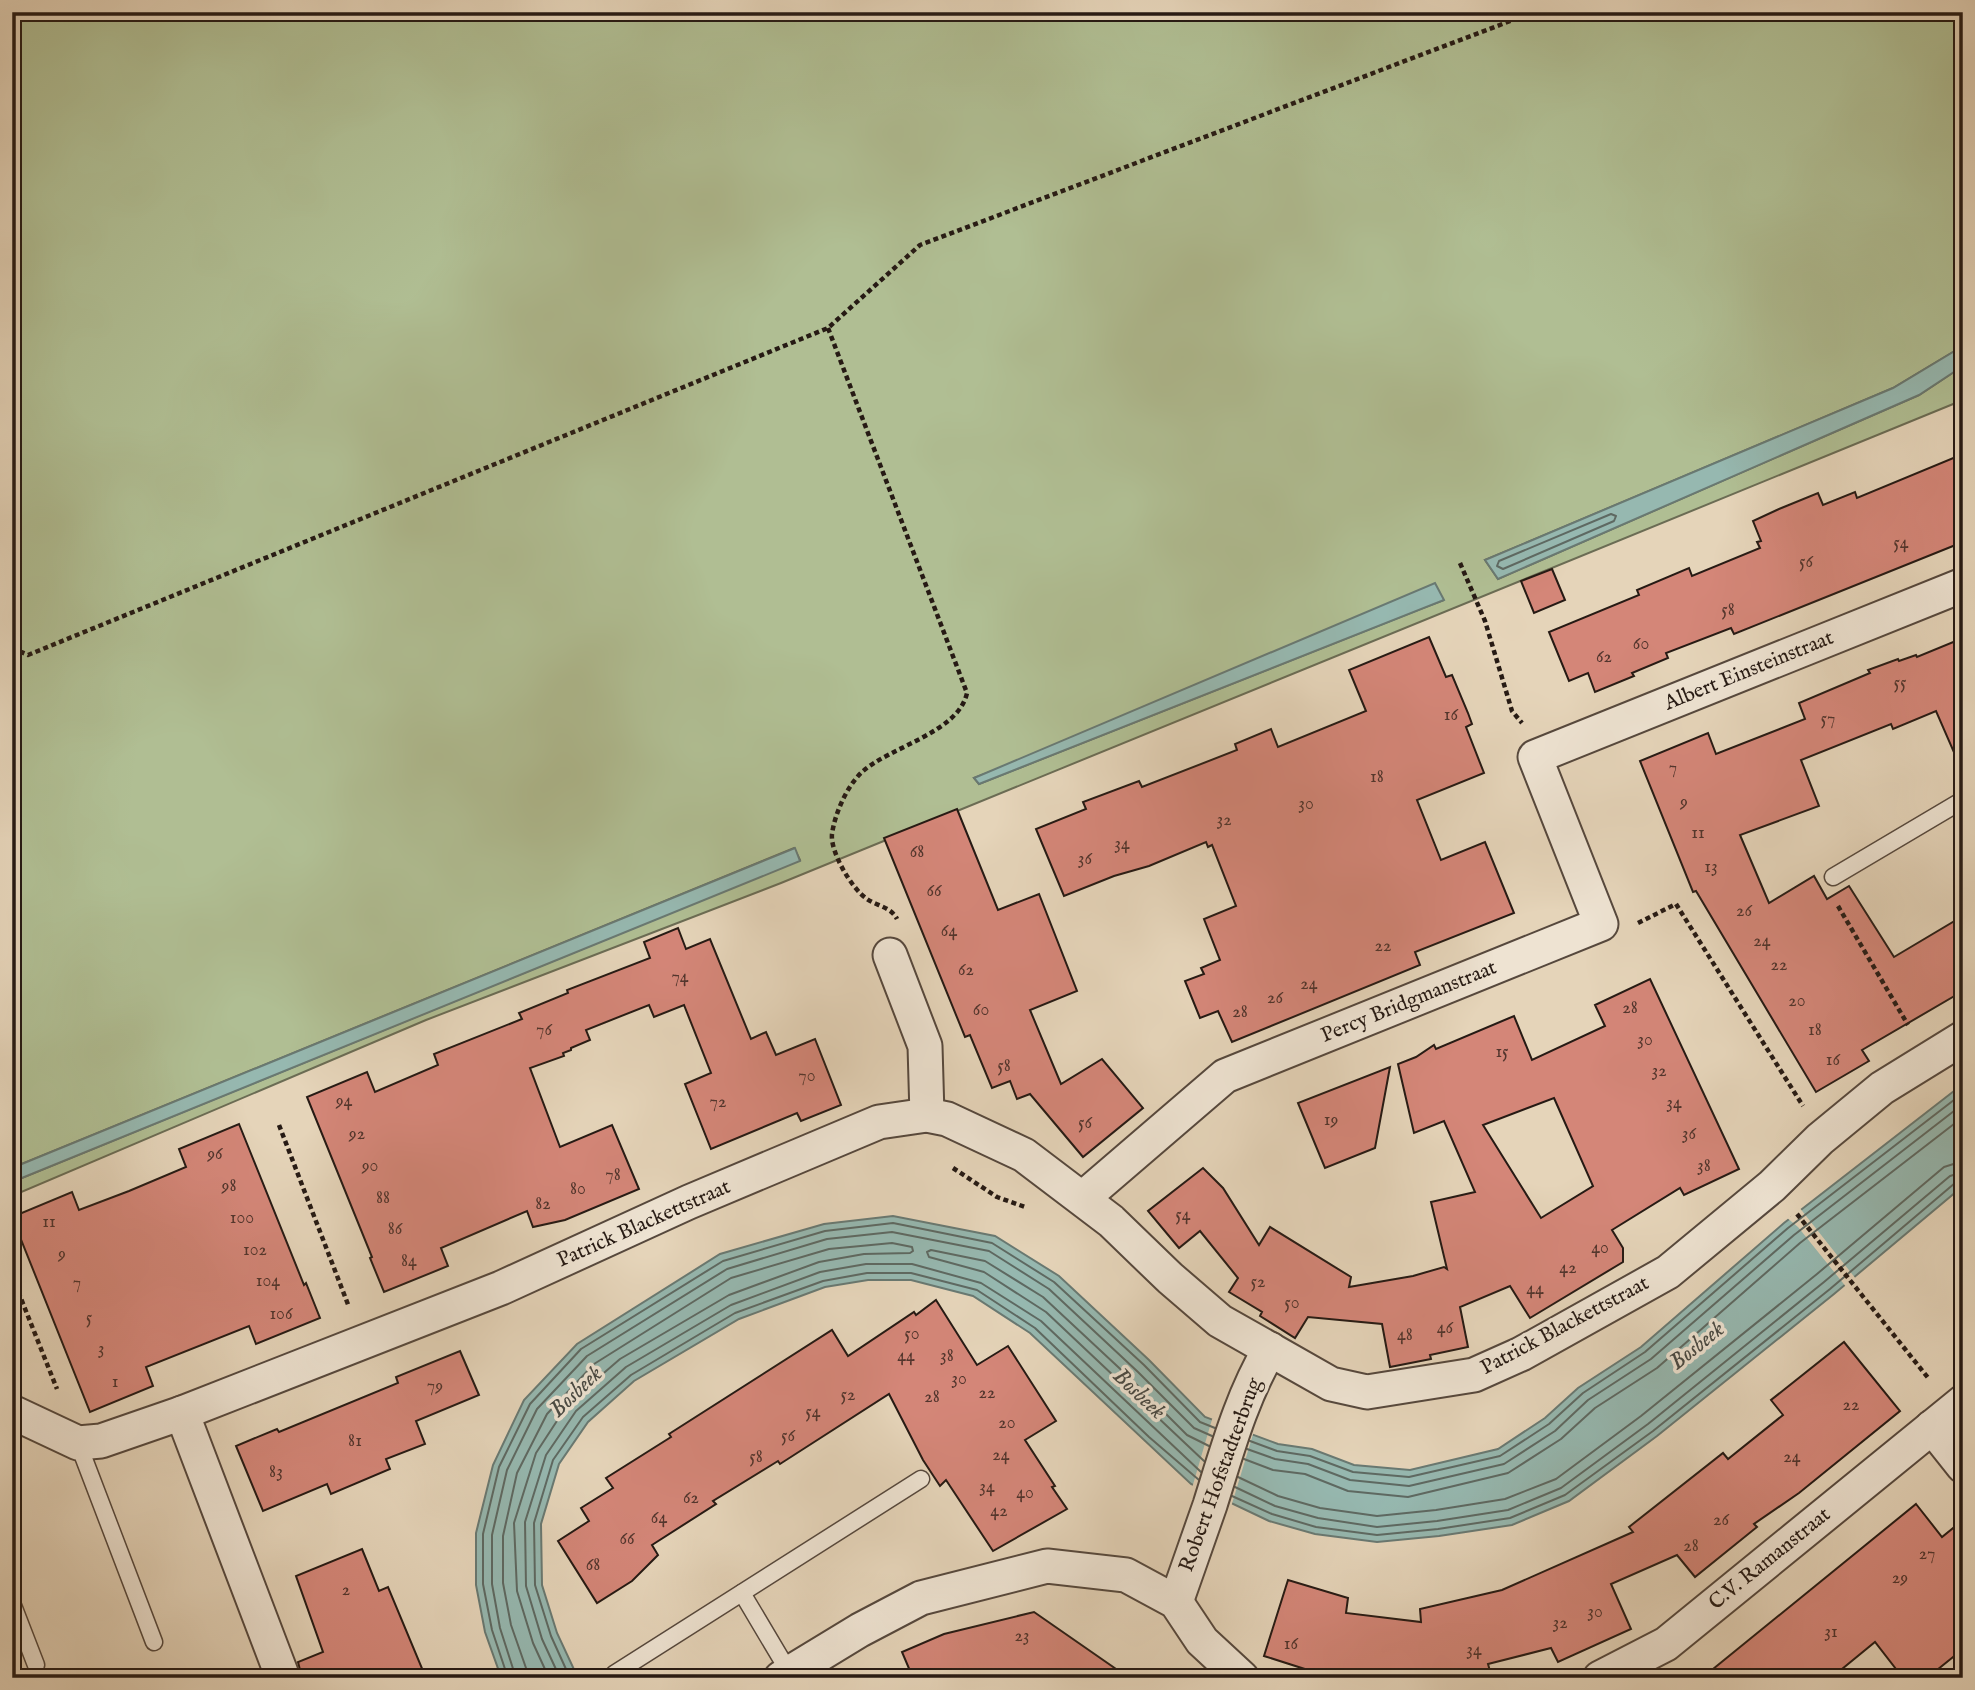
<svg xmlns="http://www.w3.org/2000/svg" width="1975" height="1690" viewBox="0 0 1975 1690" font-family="'IM FELL English',serif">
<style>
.green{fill:#b0be93;stroke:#6b6c54;stroke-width:2;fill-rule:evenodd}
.water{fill:#96b8b0;stroke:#697972;stroke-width:2}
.pier{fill:#e5d4b9}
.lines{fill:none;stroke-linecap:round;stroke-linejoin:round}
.shore{stroke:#5e6962;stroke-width:2}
.building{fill:#d48678;stroke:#261a14;stroke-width:2;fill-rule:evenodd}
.service-casing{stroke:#56483d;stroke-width:19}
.minor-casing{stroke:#56483d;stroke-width:37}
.path{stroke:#261a14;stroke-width:4.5;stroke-dasharray:5 3.5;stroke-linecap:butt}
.service{stroke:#eee3d2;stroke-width:16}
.minor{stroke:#eee3d2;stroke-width:33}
.labels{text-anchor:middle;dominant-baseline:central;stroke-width:7;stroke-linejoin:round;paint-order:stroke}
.number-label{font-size:18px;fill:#52352d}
.street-label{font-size:21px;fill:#261a14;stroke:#eee3d2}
.water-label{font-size:23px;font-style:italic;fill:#484943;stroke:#eee3d2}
</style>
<rect width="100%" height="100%" fill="#e5d4b9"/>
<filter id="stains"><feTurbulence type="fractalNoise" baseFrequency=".00286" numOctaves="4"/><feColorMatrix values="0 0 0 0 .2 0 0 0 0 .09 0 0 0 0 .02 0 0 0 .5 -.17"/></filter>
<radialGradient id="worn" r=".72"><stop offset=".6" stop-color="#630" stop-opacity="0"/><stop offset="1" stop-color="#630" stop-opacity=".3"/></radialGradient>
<!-- green -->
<path class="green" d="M12 12H1963V346L1893 388 1485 560 1498 579 1919 395 1963 366V400L781 883 426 1020 12 1196V1182L800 860 794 848 12 1168ZM1443 600 979 784 974 778 1444 600Z"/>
<!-- water -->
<g class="water">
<polygon points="1963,346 1963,366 1919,395 1498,579 1485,560 1893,388"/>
<polygon points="1435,583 1444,600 979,784 974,778"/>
<polygon points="795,848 800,861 12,1182 12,1168"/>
<polygon points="1963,1084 1963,1186 1834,1294 1657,1436 1569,1501 1512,1525 1439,1536 1377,1542 1315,1534 1269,1521 1191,1484 1030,1333 973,1296 911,1280 868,1280 825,1287 739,1319 634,1381 588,1422 559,1464 541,1524 542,1585 557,1633 578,1678 502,1678 500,1674 485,1632 476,1585 476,1533 493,1465 524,1400 577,1344 720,1254 824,1224 893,1216 995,1236 1059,1276 1149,1360 1205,1417 1278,1444 1312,1449 1354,1465 1410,1470 1498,1449 1545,1418 1578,1388 1641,1347 1784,1223"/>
</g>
<!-- pier -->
<g class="pier">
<polygon points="1799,1207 1856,1279 1847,1288 1798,1227 1786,1217 1790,1217"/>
<polygon points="1213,1416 1254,1431 1231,1507 1192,1488"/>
</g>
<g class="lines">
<!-- shore -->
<g class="shore">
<polygon points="1611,514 1616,516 1614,521 1503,569 1497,566 1499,561"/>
<polyline points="1250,1441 1277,1451 1310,1456 1353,1472 1409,1477 1500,1456 1549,1424 1583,1393 1645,1352 1788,1228 1963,1093"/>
<polyline points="1247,1449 1275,1459 1308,1464 1350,1480 1409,1486 1504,1464 1555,1431 1588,1400 1651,1359 1794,1235 1963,1104"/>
<polyline points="1244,1459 1273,1470 1305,1474 1348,1491 1408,1497 1508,1473 1561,1439 1595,1408 1657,1368 1800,1243 1963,1117"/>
<polyline points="1204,1461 1046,1312 984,1272 929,1257 927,1252 931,1250 985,1261 1043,1297 1131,1379 1187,1435 1209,1446"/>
<polyline points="1238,1477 1278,1496 1320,1508 1377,1516 1436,1510 1505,1499 1556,1479 1641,1416 1817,1274 1944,1167 1963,1161"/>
<polyline points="1235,1487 1275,1506 1318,1518 1377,1527 1437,1521 1508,1510 1561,1488 1648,1424 1824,1282 1950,1176 1963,1172"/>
<polyline points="1232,1496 1272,1514 1316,1527 1377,1535 1438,1529 1510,1518 1565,1495 1653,1431 1830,1289 1955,1183 1963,1181"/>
<polyline points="508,1678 492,1630 483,1584 483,1534 499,1467 530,1404 581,1349 723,1261 825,1231 893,1223 992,1243 1054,1282 1144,1365 1200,1422 1215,1428"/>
<polyline points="516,1678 500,1628 492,1584 492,1535 507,1470 537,1409 587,1356 727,1269 827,1239 892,1232 989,1251 1049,1289 1138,1372 1194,1428 1212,1436"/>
<polyline points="527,1678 526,1668 511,1625 503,1583 503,1536 517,1473 547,1414 594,1364 731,1278 829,1249 892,1243 912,1247 913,1251 910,1253 864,1254 819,1262 729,1295 620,1359 568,1404 536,1453 514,1523 517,1591 533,1643 549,1678"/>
<polyline points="560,1678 542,1639 526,1586 525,1522 546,1455 576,1411 626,1367 731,1305 820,1272 866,1264 912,1264 981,1283 1041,1321 1201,1472"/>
<polyline points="570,1678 551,1636 535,1585 534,1523 553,1460 583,1417 631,1375 735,1313 823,1281 867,1273 911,1273 977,1290 1035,1328 1149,1437 1199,1480"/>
</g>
</g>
<!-- building -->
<g class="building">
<polygon points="1963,454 1963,542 1734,634 1731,628 1666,653 1668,658 1632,673 1634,676 1595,692 1588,673 1569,681 1549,632 1639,595 1637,590 1689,568 1692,576 1760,548 1757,542 1761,541 1753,521 1779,509 1818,493 1823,505 1855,492 1857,498"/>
<polygon points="1552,569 1565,600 1534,613 1521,581"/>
<polygon points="1429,637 1446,677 1452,675 1468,713 1472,724 1466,727 1484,773 1417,800 1441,860 1485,842 1514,913 1415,952 1420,965 1232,1042 1218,1011 1200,1018 1185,981 1204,974 1201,968 1220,960 1204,919 1236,906 1212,845 1208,847 1206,842 1149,866 1114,876 1064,896 1036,829 1086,809 1083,802 1139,781 1142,787 1237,750 1235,744 1271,729 1278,747 1366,711 1349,670"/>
<polygon points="1963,638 1963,773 1936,711 1893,729 1891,724 1801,760 1819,806 1740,835 1769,903 1814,876 1827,899 1849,886 1894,957 1963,916 1963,991 1862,1050 1869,1061 1816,1092 1696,891 1693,892 1640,761 1708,733 1716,754 1805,719 1799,703 1870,673 1868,670 1898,659 1899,661 1916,655 1917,657"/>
<polygon points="957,809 998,910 1039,894 1077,991 1030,1010 1061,1084 1102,1059 1143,1108 1083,1157 1030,1094 1017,1099 1010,1081 992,1088 970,1035 965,1037 884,838"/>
<polygon points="678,928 686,949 710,939 751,1039 766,1032 776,1055 815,1039 841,1105 801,1121 797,1113 711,1149 685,1084 711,1073 684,1005 654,1017 649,1005 586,1030 590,1040 571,1048 571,1050 563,1053 564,1056 530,1068 560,1147 612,1125 639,1189 565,1220 533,1227 527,1211 441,1248 448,1266 384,1292 370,1258 372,1257 307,1097 367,1072 375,1092 438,1065 434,1054 522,1019 519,1013 568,993 567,990 650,958 644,942"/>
<path d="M1650 979 1739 1169 1684 1195 1680 1188 1612 1230 1623 1248V1262L1530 1318 1510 1286 1460 1307 1468 1347 1430 1355 1431 1359 1390 1367 1382 1324 1308 1317 1295 1338 1260 1316 1262 1312 1229 1292 1238 1278 1200 1231 1179 1248 1148 1211 1203 1168 1223 1188 1259 1245 1270 1227 1351 1277 1349 1287 1413 1276 1444 1267 1447 1269 1431 1202 1475 1192 1444 1121 1414 1133 1398 1064 1416 1057 1434 1045 1436 1049 1514 1016 1532 1060 1605 1026 1595 1005ZM1554 1098 1593 1186 1541 1218 1483 1125Z"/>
<polygon points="1390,1067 1375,1148 1325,1168 1298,1103"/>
<polygon points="239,1124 304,1285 306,1283 320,1318 256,1344 249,1326 146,1367 153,1386 90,1412 12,1217 72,1192 79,1210 129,1191 186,1167 179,1149"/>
<polygon points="936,1300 977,1365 1008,1346 1056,1421 1025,1440 1055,1486 1052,1487 1067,1509 993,1551 946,1480 940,1486 923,1460 889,1394 780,1464 778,1461 713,1501 716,1504 652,1545 658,1555 632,1581 597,1603 558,1541 589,1521 581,1508 613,1488 606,1478 671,1437 669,1434 832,1330 848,1356 914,1312 916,1315"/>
<polygon points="1844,1342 1900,1411 1799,1493 1754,1524 1757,1527 1695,1577 1677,1555 1611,1584 1631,1629 1558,1662 1551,1648 1488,1664 1492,1678 1309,1678 1311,1671 1264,1656 1288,1580 1348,1598 1346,1613 1421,1622 1420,1609 1502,1590 1633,1532 1629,1527 1723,1453 1728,1459 1783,1415 1771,1400"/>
<polygon points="460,1351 479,1395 416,1421 425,1444 386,1459 390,1469 331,1494 327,1484 263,1511 236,1446 277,1429 279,1432 398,1383 396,1377"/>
<polygon points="1916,1504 1942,1537 1963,1520 1963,1649 1927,1678 1903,1678 1875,1642 1831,1678 1702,1678"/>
<polygon points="362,1549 379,1591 388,1587 426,1678 302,1678 298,1662 323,1652 296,1576"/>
<polygon points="1034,1612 1129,1678 913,1678 902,1652 944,1634"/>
</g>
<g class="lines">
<!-- service casing -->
<g class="service-casing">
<g id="service">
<polyline points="1833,877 1963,800"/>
<polyline points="78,1443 154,1642"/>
<polyline points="742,1593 789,1672"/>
<polyline points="12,1603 36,1665"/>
<polyline points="614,1674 921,1479"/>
</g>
</g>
<!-- minor casing -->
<g class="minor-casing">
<g id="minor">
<polyline points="890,955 925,1046 927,1115"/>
<polyline points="1083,1198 1225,1076 1601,924 1535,757 1963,585"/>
<polyline points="12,1412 78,1443 101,1441 182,1413 501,1288 689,1202 879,1122 927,1115 947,1119 1024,1155 1111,1221 1170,1278 1220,1321 1331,1384 1367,1392 1474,1375 1521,1354 1668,1272 1772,1186 1820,1139 1882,1088 1963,1038"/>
<polyline points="182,1413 283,1678"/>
<polyline points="1932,1427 1963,1466"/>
<path d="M1176 1602C1187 1570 1199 1537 1210 1505 1227 1451 1241 1398 1270 1349"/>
<polyline points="781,1678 860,1630 921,1598 1047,1566 1126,1575 1176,1602 1202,1641 1242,1678"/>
<polyline points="1600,1678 1666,1644 1963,1402"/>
</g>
</g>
<!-- path -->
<g class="path">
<path d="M828 328 967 693C958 733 891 746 862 772 847 786 835 813 832 834 830 852 852 889 867 899 877 906 891 907 897 919"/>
<polyline points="1460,563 1485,621 1512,711 1522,723"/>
<polyline points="12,648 28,655 828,328 920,245 1534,12"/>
<polyline points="1838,906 1908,1025"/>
<polyline points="1638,923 1676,904 1803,1106"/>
<polyline points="279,1125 349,1307"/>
<polyline points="953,1168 997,1197 1025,1207"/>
<polyline points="1797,1214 1929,1379"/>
<polyline points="12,1276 57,1389"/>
</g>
<!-- service -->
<use href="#service" class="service"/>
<!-- minor -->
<use href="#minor" class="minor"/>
</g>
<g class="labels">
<!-- number labels -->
<g class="number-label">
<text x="1901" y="543">54</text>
<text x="1806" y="562">56</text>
<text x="1728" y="610">58</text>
<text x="1641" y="644">60</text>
<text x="1604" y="657">62</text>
<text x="1900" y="683">55</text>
<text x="1451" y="715">16</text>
<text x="1828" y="719">57</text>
<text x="1673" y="768">7</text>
<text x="1377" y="777">18</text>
<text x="1684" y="802">9</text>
<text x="1306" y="804">30</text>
<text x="1224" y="820">32</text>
<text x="1698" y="833">11</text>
<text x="1122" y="844">34</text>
<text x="917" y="852">68</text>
<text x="1085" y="859">36</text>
<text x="1711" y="867">13</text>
<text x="934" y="891">66</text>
<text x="1744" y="911">26</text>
<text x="949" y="931">64</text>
<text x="1762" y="941">24</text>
<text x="1383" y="946">22</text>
<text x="1779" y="965">22</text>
<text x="966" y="970">62</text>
<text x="680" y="977">74</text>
<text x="1309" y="984">24</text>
<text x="1275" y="998">26</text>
<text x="1797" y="1001">20</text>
<text x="1630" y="1008">28</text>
<text x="981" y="1010">60</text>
<text x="1240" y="1012">28</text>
<text x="544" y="1030">76</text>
<text x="1815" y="1030">18</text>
<text x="1645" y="1040">30</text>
<text x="1502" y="1052">15</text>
<text x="1833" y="1060">16</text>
<text x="1004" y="1066">58</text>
<text x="1659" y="1071">32</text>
<text x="807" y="1076">70</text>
<text x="344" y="1101">94</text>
<text x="718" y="1102">72</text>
<text x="1674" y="1103">34</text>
<text x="1331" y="1120">19</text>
<text x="1085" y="1123">56</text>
<text x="357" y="1134">92</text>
<text x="1689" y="1134">36</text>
<text x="215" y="1154">96</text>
<text x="370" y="1166">90</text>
<text x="1704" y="1166">38</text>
<text x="613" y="1175">78</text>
<text x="229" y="1186">98</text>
<text x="578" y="1189">80</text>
<text x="383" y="1198">88</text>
<text x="543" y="1204">82</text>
<text x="1183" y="1215">54</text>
<text x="242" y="1218">100</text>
<text x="49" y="1222">11</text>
<text x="395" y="1229">86</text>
<text x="1600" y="1248">40</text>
<text x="255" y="1250">102</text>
<text x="62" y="1254">9</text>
<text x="409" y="1261">84</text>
<text x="1568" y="1268">42</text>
<text x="268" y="1281">104</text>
<text x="1258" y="1282">52</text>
<text x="77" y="1283">7</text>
<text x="1535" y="1289">44</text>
<text x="1292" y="1303">50</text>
<text x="281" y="1314">106</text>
<text x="89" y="1318">5</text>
<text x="1445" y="1328">46</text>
<text x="912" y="1334">50</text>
<text x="1405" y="1335">48</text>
<text x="101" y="1349">3</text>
<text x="906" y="1356">44</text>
<text x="947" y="1356">38</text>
<text x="959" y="1379">30</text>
<text x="115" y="1382">1</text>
<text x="435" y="1386">79</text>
<text x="987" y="1393">22</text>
<text x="848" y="1395">52</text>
<text x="932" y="1397">28</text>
<text x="1851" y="1405">22</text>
<text x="813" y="1412">54</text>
<text x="1007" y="1423">20</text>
<text x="788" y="1436">56</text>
<text x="355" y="1441">81</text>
<text x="1001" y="1455">24</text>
<text x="756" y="1457">58</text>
<text x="1792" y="1457">24</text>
<text x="276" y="1472">83</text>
<text x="987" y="1487">34</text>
<text x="1025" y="1493">40</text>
<text x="691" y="1498">62</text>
<text x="999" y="1511">42</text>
<text x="659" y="1518">64</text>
<text x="1721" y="1520">26</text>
<text x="627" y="1539">66</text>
<text x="1691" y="1546">28</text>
<text x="1927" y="1554">27</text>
<text x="593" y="1565">68</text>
<text x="1900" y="1578">29</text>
<text x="346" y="1590">2</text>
<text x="1595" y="1612">30</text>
<text x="1560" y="1623">32</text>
<text x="1831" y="1632">31</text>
<text x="1022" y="1636">23</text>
<text x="1291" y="1644">16</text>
<text x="1474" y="1650">34</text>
</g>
<!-- street labels -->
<g class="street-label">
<text transform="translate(1749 671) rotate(-22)">Albert Einsteinstraat</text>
<text transform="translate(1409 1002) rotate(-22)">Percy Bridgmanstraat</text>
<text transform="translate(644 1224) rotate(-24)">Patrick Blackettstraat</text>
<text transform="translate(1565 1326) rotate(-28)">Patrick Blackettstraat</text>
<text transform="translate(1221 1475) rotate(-70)">Robert Hofstadterbrug</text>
<text transform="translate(1770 1559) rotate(-39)">C.V. Ramanstraat</text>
</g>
<!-- water labels -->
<g class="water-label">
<text transform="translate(1697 1346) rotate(-39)">Bosbeek</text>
<text transform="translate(576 1392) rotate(-44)">Bosbeek</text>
<text transform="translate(1139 1394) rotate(43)">Bosbeek</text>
</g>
</g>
<!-- margin -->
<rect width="1975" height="1690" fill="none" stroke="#e5d4b9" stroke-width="42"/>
<rect x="14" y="14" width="1947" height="1662" fill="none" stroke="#261a14" stroke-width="3.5"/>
<rect x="21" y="21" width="1933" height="1648" fill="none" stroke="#261a14" stroke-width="2"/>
<rect width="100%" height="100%" filter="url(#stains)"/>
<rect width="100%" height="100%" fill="url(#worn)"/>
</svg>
